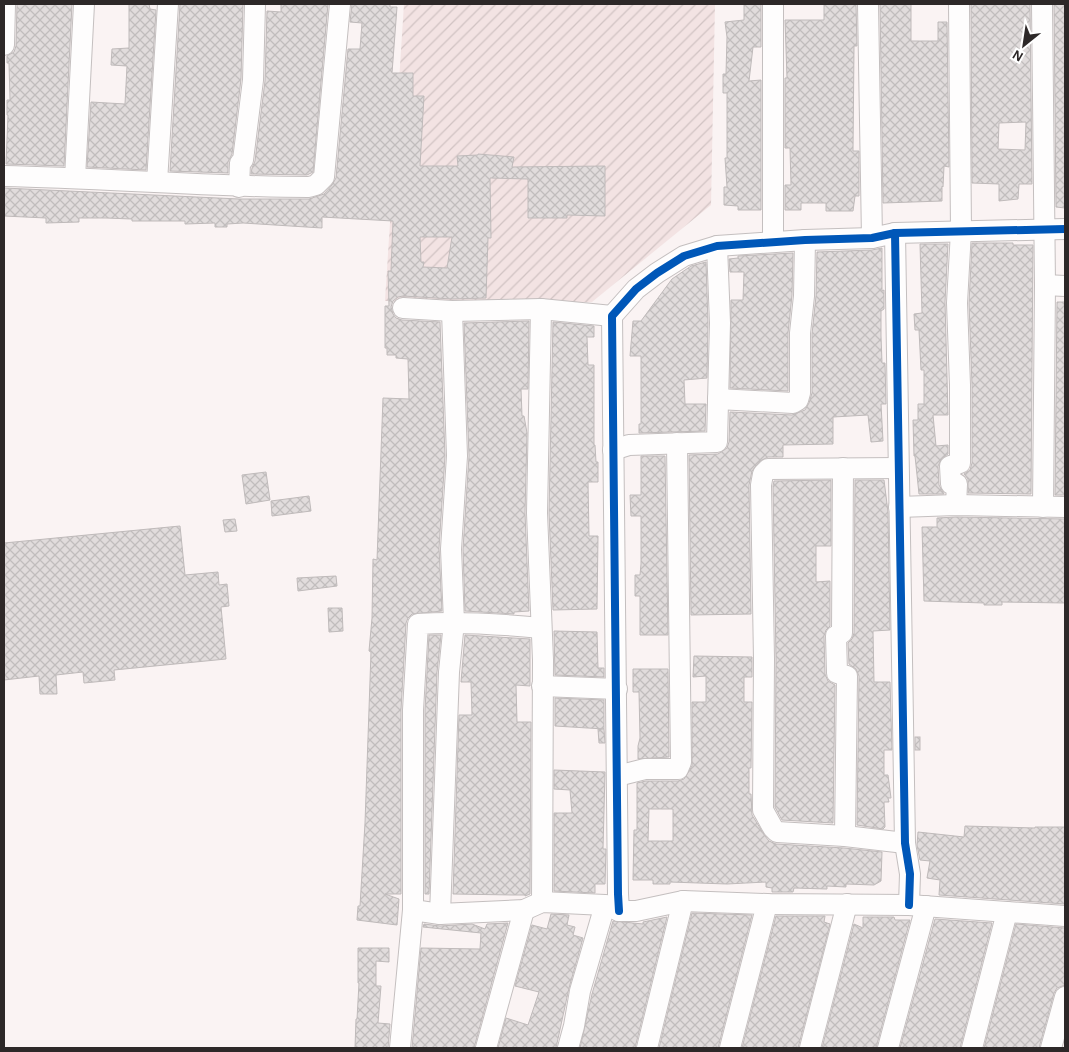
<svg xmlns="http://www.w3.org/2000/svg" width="1069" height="1052" viewBox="0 0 1069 1052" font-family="'Alegreya Sans',sans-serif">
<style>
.industrial{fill:url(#industrial-furrows)}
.building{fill:url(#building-cross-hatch);stroke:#bfbaba;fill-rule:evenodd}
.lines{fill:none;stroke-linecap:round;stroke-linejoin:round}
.minor-casing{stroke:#c4bfbf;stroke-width:22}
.minor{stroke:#fefdfd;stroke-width:20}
.cycleway-casing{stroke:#fff;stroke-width:11}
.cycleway{stroke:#0057b8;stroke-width:8}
</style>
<defs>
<pattern id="industrial-furrows" width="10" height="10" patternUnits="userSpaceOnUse" patternTransform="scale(1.25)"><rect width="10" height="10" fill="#f3e3e3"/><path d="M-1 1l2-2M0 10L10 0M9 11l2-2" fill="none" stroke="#d1c3c3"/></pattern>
<pattern id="building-cross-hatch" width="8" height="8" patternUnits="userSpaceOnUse" patternTransform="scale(1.25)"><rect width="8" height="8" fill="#e1dcdc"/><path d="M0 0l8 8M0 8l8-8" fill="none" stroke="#c1bdbd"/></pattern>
</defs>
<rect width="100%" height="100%" fill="#faf3f3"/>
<!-- industrial -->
<polygon class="industrial" points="404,4 715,4 711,205 592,302 385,301"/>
<!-- building -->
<g class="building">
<polygon points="17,4 72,4 64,166 6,164 8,115 7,115 7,100 10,100 9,63 7,63 7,56 14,52 16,46"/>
<polygon points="129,4 149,4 150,9 156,10 146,170 87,167 91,102 125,104 127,66 111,65 112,49 129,48"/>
<polygon points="180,4 243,4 241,79 232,154 228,162 228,173 170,171"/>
<polygon points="281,4 328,4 313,172 307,175 251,174 252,168 255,161 265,81 267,11 281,12"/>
<path d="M352 4H390V7H397L392 73H413V96H424L420 166H458L457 156 478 155V154L514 157 512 167 605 166V216L567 215V218H528V179L490 178 491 238H488L486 298 452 299 403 296 398 297 393 301 391 307 393 314 396 318 402 320 440 322 445 456 439 548 442 611 412 614 408 618 406 623 401 710V894H385L399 899 397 925 357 920 358 906H360L365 823 371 652 369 651 372 618 373 559 377 560 383 398 409 399 408 359 396 358V355H387V348H385V306H389L388 271H391L393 221 322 217V228L243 223 227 224V227H215V223L185 224V221H132V219L106 218H79V222L46 223V218L4 216V188L239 199H309L324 194 332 185 336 178 348 49H360L362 23 350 22ZM420 237H452L447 268 423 267 424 262H421Z"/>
<polygon points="744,4 761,4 761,47 753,47 749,81 761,80 761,210 738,210 738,206 724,205 724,187 727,187 725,158 727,158 727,93 723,93 723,74 726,74 727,37 725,22 744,20"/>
<polygon points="824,4 856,4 857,46 854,46 853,151 859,151 859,196 855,196 853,211 826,211 826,203 801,203 801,210 785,210 785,185 791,185 790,148 785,148 785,78 787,78 785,20 824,20"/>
<polygon points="880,4 911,4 911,41 938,41 938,22 947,22 949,167 944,166 943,187 942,186 942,201 883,203"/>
<path d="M971 4H1030L1032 184H1019L1018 199 999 201V184L972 183ZM1026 122 1025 150 998 149 999 123Z"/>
<polygon points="1054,4 1065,4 1065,208 1056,207"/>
<polygon points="972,243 1013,243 1013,245 1033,245 1031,494 968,493 968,479 964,474 970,470 972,463 972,385 969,303"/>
<polygon points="920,244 948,244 945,302 948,415 933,415 936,446 948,445 948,454 942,458 938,466 939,485 944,494 919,494 915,456 914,456 913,420 918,420 918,404 924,404 924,370 921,370 919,330 915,330 914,314 922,313"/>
<polygon points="882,248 882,291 884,290 884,309 881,311 881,336 882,363 885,363 886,404 881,404 883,441 871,442 868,415 833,417 833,444 783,445 783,457 768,457 760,461 752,471 749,485 751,614 691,615 689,455 718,454 727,448 729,442 730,412 792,415 805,410 809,403 812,393 812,334 816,296 817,252 872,250"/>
<polygon points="793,253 792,295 788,333 788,391 730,388 731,300 743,300 744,272 730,272 729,259 738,258 738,256"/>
<polygon points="706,262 708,323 707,378 684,380 685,404 706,404 705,431 639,433 639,424 641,424 641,356 630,356 633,321 641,321 672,279 691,266"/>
<polygon points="1057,302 1065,302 1065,495 1055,495"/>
<polygon points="529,321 528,389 521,389 522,416 524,416 527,433 525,513 529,611 514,612 514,614 465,611 463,549 469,456 464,323"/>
<polygon points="553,322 594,326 594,337 587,337 588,365 594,365 594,445 595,445 596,462 598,462 598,482 588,482 589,536 598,536 597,609 553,610 549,513"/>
<polygon points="641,456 665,456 668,635 640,635 640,596 635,596 635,575 640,575 641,564 641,516 631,516 630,495 641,495"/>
<polygon points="266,472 270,500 246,504 242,475"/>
<polygon points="831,480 831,546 816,546 816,582 830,581 830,626 826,630 824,636 825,674 828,681 835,685 833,823 782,820 775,807 776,659 773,486 774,481"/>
<polygon points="855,480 884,480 888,512 890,630 873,631 874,682 890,682 892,750 884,750 884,775 888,775 891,798 888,798 889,802 884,802 885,827 883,829 857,825 859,676 856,669 849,664 848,643 852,639 854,633"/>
<polygon points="309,496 311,511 272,516 271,501"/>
<polygon points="956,517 1065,519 1065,603 1002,602 1002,605 984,605 984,603 924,601 922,527 937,527 937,518"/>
<polygon points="235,519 237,531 225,532 223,520"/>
<polygon points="180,526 185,575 218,572 219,585 227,584 229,606 221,607 226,659 114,670 115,680 84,683 83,672 56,675 57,694 40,694 39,676 4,680 4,543"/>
<polygon points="336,576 337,586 298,591 297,578"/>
<polygon points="328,608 342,608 343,631 329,632"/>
<polygon points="554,631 597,632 598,668 604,668 604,677 555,675"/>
<polygon points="429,635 441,635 437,672 429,894 425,894 425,710"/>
<polygon points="465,635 530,639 530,686 516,685 517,722 531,722 530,894 525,896 525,895 512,895 453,894 459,715 472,715 471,682 461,682"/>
<path d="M694 656 752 657V677H744V702H752L751 768H749V794H751L752 815 765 836 769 841 776 844 844 848 882 852 881 881 874 885 846 884V887L827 886V889L794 888 793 892H772V888L766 887V882L727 884 670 882V884H653V880H633L634 830H637V783L646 781H678L684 779 692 766V702H706V676L693 677ZM649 809H673V841H648Z"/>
<polygon points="633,669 668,669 669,757 638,759 638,746 640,738 639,692 633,692"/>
<polygon points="555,698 604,700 604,729 555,726"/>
<polygon points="598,729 604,729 605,743 599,743"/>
<rect x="915" y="737" width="5" height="13"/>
<polygon points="554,770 605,772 603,849 606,849 605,884 595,884 595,893 554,891 554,813 572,813 570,790 554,789"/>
<polygon points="965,826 1035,828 1035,827 1065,827 1065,904 939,895 940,880 927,878 930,861 920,860 917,845 918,832 964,837"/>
<polygon points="692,913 752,915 718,1048 659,1048"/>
<polygon points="551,914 569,915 567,925 575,927 573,935 583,938 569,988 556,1048 498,1048 506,1018 528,1025 539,992 515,986 532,925 547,929"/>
<polygon points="776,916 825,916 824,922 830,924 798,1048 742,1048"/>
<polygon points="667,917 635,1048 580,1048 592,994 613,921 643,924 643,922"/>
<polygon points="863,917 894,917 895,920 910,920 876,1048 822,1048 854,924 863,928"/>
<polygon points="935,919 992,923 960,1048 900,1048"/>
<polygon points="508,923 474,1048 412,1048 421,948 480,949 481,933 423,927 424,924 440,926 472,924 485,929 487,924"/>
<polygon points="1016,924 1065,928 1065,985 1057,988 1054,993 1039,1048 984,1048"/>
<polygon points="358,948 389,948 389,962 376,961 376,986 381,986 378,1023 390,1024 388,1048 355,1048 356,1019 357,1019 359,983 358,983"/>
</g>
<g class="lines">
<!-- minor casing -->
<g class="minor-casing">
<g id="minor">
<polyline points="773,4 773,242"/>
<polyline points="868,4 872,238"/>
<polyline points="1042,4 1045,285 1043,507"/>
<polyline points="4,45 5,4"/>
<path d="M4 176C106 178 207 187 309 187L316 185 324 177 340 4"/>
<polyline points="75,178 84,4"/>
<polyline points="157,182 168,4"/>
<polyline points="239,187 240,163 243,160 253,80 255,4"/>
<polyline points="895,233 905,843 910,874 909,905"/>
<polyline points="1045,285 1065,286"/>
<polyline points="403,308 452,311 541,309 612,316"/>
<polyline points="541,309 537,513 543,660 542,902"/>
<polyline points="718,399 793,403 798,400 800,393 800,333 804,296 805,240"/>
<polyline points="613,450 629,445 717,442 720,323 717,246"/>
<polyline points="843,468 842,633 836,636 837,673 847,676 845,836"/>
<polyline points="898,468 768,469 763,474 761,485 764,659 763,810 773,828 777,832 845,836 905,843"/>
<polyline points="956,505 957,484 951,484 950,466 960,463 960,385 957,303 961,231 959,4"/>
<polyline points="899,507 956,505 1065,507"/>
<polyline points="542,686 617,689"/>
<polyline points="617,776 645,769 678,769 681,762 677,443"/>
<polyline points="413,910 440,914 524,910 542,902 605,905 619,911 636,911 683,901 767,904 909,905 1065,916"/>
<polyline points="619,911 618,894 612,316 636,289 657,273 684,256 717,246 805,240 872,238 895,233 1065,229"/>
<polyline points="440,914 449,672 454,622 451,549 457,456 452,311"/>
<path d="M400 1048 413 910V710L418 624C459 621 500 624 541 628"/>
<polyline points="486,1048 524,910"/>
<polyline points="568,1048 574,1026 580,991 605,905"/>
<polyline points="647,1048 683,901"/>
<polyline points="730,1048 767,904"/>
<polyline points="810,1048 847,904"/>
<polyline points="888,1048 926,906"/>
<polyline points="972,1048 1007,912"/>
<polyline points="1051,1048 1065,997"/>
</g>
</g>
<!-- minor -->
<use href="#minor" class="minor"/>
<!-- cycleway casing -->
<g class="cycleway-casing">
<g id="cycleway">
<polyline points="895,233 905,843 910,874 909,905"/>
<polyline points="619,911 618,894 612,316 636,289 657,273 684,256 717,246 805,240 872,238 895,233 1065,229"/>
</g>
</g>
<!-- cycleway -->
<use href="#cycleway" class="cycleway"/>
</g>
<!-- border -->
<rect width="1069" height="1052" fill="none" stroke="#2d2828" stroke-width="10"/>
<!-- north arrow -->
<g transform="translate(1024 45) rotate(210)" stroke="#ffffff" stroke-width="4" paint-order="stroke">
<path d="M0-4L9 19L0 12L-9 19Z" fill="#2d2828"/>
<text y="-8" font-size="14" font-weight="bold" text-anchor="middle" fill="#2d2828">N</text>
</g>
</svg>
